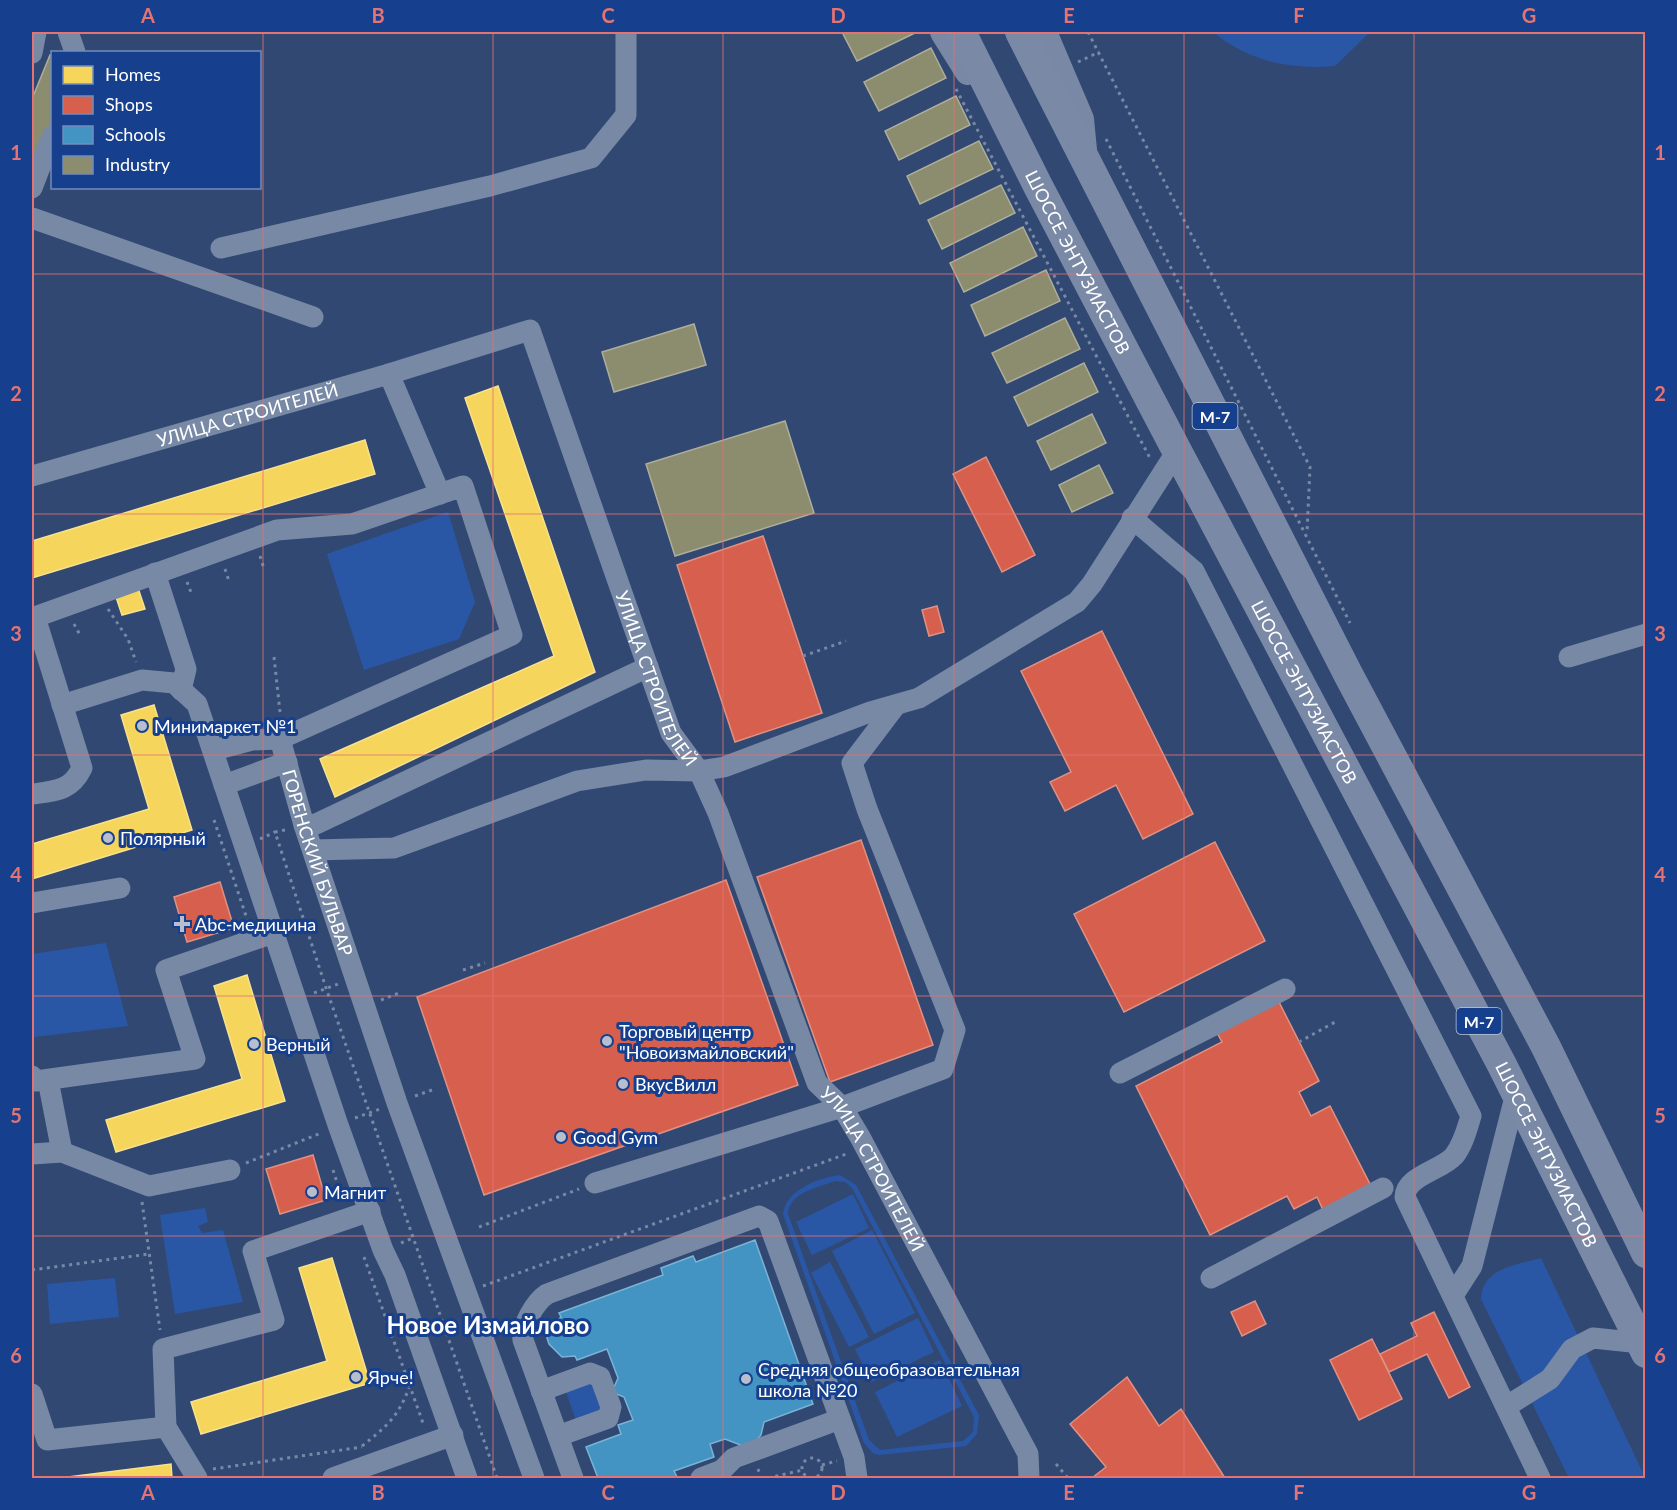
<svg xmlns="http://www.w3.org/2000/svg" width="1677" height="1510" viewBox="0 0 1677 1510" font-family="Lato,sans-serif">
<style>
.green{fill:#2a57a5;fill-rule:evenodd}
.homes{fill:#f6d55c;stroke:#f9e28d;stroke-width:1.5}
.shops{fill:#d6604d;stroke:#e29082;stroke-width:1.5}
.schools{fill:#4393c3;stroke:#7bb3d5;stroke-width:1.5}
.industry{fill:#8c8c6e;stroke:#aeae9a;stroke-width:1.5}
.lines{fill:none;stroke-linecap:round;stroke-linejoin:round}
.path{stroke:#7889a6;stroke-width:3;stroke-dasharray:3 4.5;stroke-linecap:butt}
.minor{stroke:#7889a6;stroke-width:21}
.major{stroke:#7888a5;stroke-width:26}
.highway{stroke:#7a89a6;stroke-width:30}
.grid{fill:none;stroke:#e47373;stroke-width:1.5;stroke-opacity:0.55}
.poi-dot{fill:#b7bfce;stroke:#16408e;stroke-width:2}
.labels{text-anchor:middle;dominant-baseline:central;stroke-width:6;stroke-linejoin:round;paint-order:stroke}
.shield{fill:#16408e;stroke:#b9c6dd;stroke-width:1.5}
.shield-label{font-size:16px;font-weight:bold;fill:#fff}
.street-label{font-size:18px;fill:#fff;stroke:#16408e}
.poi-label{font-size:18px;fill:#fff;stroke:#16408e;text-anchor:start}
.district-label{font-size:24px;font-weight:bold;fill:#fff;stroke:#16408e}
.neatline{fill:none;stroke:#e47373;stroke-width:2}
.grid-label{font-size:20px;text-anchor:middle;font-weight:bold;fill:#e47373}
</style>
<rect width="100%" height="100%" fill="#314873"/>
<!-- green -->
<g class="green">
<path d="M1213 32H1370L1335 66C1290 70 1248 61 1213 32Z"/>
<polygon points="448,512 475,602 459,639 364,670 327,554"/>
<polygon points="106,943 128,1026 34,1037 32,1024 32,954"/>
<path d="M840 1175 856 1185 979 1415 977 1434 966 1446 879 1455 873 1453 864 1443 783 1214C786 1190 818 1178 840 1175ZM835 1181 845 1182 852 1188 974 1417 973 1432 963 1441 880 1450 869 1440 788 1214C789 1192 818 1188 835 1181Z"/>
<polygon points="853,1194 869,1228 812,1255 796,1222"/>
<polygon points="205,1208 208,1222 198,1226 202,1233 223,1230 243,1302 175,1314 160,1215"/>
<polygon points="872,1230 915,1313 874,1334 832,1251"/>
<path d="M1541 1258 1643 1473 1641 1478H1569L1481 1299C1482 1268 1516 1265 1541 1258Z"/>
<polygon points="830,1262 869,1337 849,1347 811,1273"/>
<polygon points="115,1278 119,1317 50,1324 47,1284"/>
<polygon points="918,1318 934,1352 871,1382 855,1349"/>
<polygon points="940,1360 962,1406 897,1437 875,1392"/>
<polygon points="593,1379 605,1413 577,1423 565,1389"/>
</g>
<!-- homes -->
<g class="homes">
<polygon points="498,386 595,672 335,797 320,759 554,656 465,398"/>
<polygon points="365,440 375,474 32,578 32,541"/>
<polygon points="137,585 145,609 122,615 115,594"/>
<polygon points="154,705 192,830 32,879 32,844 149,809 121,715"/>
<polygon points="247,975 285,1101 116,1152 106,1120 242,1079 214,986"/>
<polygon points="332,1258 370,1383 201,1434 191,1402 327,1361 299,1268"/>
<polygon points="171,1464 172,1478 60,1478"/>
</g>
<!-- shops -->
<g class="shops">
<polygon points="986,457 1035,555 1002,572 953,474"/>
<polygon points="763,536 822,713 735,742 677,565"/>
<polygon points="937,606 944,632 929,636 922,610"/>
<polygon points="1102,631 1193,814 1143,839 1116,785 1065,811 1050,782 1071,772 1021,671"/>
<polygon points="861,840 933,1045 830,1082 757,877"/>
<polygon points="1215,842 1265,941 1124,1012 1074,914"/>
<polygon points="726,880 798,1085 484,1195 417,997"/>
<polygon points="220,882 234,928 187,942 174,897"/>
<polygon points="1277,998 1319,1081 1299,1092 1311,1116 1330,1106 1371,1186 1323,1210 1317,1197 1294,1209 1287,1196 1210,1235 1136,1086 1222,1042 1215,1029"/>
<polygon points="313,1155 326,1200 280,1214 266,1169"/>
<polygon points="1255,1301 1266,1324 1242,1336 1231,1312"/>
<polygon points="1434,1312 1470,1387 1449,1398 1427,1354 1389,1372 1380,1354 1417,1336 1411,1323"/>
<polygon points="1372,1339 1402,1399 1359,1420 1330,1360"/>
<polygon points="1127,1377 1159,1426 1181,1409 1225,1478 1092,1478 1106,1467 1070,1424"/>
</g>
<!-- schools -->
<polygon class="schools" points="755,1240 813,1404 764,1422 761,1435 756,1441 743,1446 725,1439 710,1444 714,1457 674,1471 677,1477 671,1478 598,1478 586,1447 621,1434 618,1425 633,1420 624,1397 612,1392 618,1378 607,1349 577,1360 575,1356 562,1357 549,1344 547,1338 551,1325 561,1317 559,1313 663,1275 661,1268 693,1256 696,1262"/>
<!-- industry -->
<g class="industry">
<polygon points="842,32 917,32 857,61"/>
<polygon points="931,48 946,78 879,111 864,82"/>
<polygon points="50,55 52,56 52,126 32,166 32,99"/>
<polygon points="956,96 970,125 899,160 885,131"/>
<polygon points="979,141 993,169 920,204 907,176"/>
<polygon points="1001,185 1015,213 942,249 928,220"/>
<polygon points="1023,227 1037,256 964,292 950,263"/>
<polygon points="1046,270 1060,301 985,336 971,305"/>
<polygon points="1065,318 1080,349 1007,383 992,353"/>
<polygon points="694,324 706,365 614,392 602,352"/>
<polygon points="1084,363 1098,392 1028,426 1014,397"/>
<polygon points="1092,414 1106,443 1051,470 1037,441"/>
<polygon points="785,421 814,513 675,556 646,464"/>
<polygon points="1099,465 1113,493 1072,512 1059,485"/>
</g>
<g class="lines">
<!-- path -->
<g class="path">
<polyline points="1088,32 1310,467 1307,533"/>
<polyline points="1078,62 1099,52"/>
<polyline points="956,89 1151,460"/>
<polyline points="1106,139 1350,623"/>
<polyline points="260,556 264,569"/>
<polyline points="225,569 229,581"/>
<polyline points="187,582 192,595"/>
<polyline points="108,609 128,639 136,662"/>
<polyline points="74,624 80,635"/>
<polyline points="803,656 846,641"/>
<polyline points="274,657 280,712"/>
<polyline points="214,820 248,922"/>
<polyline points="285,830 275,832 326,988 497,1478"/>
<polyline points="260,839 275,832"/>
<polyline points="463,970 485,963"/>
<polyline points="314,993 338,984"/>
<polyline points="381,1000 399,993"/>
<polyline points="1299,1042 1337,1021"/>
<polyline points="415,1096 432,1090"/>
<polyline points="355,1118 380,1109"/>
<polyline points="246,1163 321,1133"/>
<polyline points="333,1170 343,1201"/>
<polyline points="142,1202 160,1330"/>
<polyline points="479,1227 579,1189"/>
<polyline points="401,1243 413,1238"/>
<polyline points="364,1257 424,1426"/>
<polyline points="32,1270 149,1254"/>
<polyline points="483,1286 849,1153"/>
<polyline points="444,1326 458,1321"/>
<path d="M362 1446C386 1427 398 1417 409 1388"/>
<circle cx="812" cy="1468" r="10"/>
<polyline points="1056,1464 1068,1478"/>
<polyline points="822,1465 837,1461"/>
<polyline points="213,1469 362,1447"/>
<polyline points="758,1469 761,1478"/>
<polyline points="768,1478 803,1470"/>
</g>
<!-- minor -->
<g class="minor">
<polyline points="68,32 75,52"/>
<polyline points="32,53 36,32"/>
<polyline points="32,188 52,136"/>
<polyline points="32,218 313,317"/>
<polyline points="221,248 490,186 591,158 626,115 626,32"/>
<polyline points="389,374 440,494"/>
<path id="s1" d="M32 476 389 374 530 330 671 733 699 771 718 813 817 1083 842 1107 860 1137 1028 1454 1029 1478"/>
<path d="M1132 518 1194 571 1471 1116C1467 1129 1463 1145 1454 1156 1442 1170 1405 1176 1405 1197L1540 1478"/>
<polyline points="155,573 186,669 181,690"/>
<polyline points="1569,657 1646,634"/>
<polyline points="62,705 142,680 174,683 197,704 338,1125 383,1250 395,1275 467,1478"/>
<polyline points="214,750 252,740 280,739"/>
<polyline points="224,785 287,762"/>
<path id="s2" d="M32 794C55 791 71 791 82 768L35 617 277 530 352 524 463 486 512 635 280 739 304 825 397 1103 534 1478"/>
<polyline points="304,825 316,824 648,667"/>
<polyline points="313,850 394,848 577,781 646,770 699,771 724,767 870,712 919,698 1077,602 1092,584 1177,451"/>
<polyline points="32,903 120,888"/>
<polyline points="1120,1073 1285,989"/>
<polyline points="32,1076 36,1081 195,1059 166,970 273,933"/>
<polyline points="48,1080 62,1152"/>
<polyline points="32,1154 62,1152 149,1186 230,1170"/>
<polyline points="595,1183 842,1107 943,1069 955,1030 867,809 852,763 896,705"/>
<polyline points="1211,1278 1383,1188"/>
<polyline points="1454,1294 1472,1266 1516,1093"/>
<polyline points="541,1391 590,1373 600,1377 611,1407 608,1418 558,1436"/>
<polyline points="32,1394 47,1440 166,1427"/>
<polyline points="1507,1406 1550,1379 1572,1349 1593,1338 1641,1343"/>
<polyline points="197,1478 166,1427 163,1349 274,1320 253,1251 370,1211"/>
<polyline points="333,1478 453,1435"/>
<path d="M573 1478 523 1340C521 1326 535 1302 547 1294L759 1216 768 1221 854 1457 857 1478"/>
<polyline points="701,1478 722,1470 734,1458 840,1419"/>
</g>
<!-- major -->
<g class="major">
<polyline points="943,32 968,72"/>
<polyline points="1044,32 1081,119 1084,150"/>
</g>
<!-- highway -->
<g class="highway">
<path id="s3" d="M961 32 1038 186 1177 451 1502 1065 1646 1353"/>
<polyline points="1020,32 1348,674 1546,1047 1646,1253"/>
</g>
</g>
<!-- grid -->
<path class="grid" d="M263 32V1478M493 32V1478M723 32V1478M954 32V1478M1184 32V1478M1414 32V1478M32 274H1646M32 514H1646M32 755H1646M32 996H1646M32 1236H1646"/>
<!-- markers -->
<g class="poi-dot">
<circle cx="142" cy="726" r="6"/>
<circle cx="108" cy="838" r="6"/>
<path d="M179 915h6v6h6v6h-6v6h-6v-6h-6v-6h6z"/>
<circle cx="607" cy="1041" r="6"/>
<circle cx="254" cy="1044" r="6"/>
<circle cx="623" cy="1084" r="6"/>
<circle cx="561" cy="1137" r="6"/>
<circle cx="312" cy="1192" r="6"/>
<circle cx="356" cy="1377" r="6"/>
<circle cx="746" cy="1379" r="6"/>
</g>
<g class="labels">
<!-- shield labels -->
<g class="shield">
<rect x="1192.5" y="403" width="45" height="26" rx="4.5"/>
<rect x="1456.5" y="1008" width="45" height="26" rx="4.5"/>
</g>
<g class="shield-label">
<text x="1215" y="416">М-7</text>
<text x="1479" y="1021">М-7</text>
</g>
<!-- street labels -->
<g class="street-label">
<text stroke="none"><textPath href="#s3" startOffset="258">ШОССЕ ЭНТУЗИАСТОВ</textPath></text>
<text stroke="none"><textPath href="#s1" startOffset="224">УЛИЦА СТРОИТЕЛЕЙ</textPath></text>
<text stroke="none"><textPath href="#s1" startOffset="890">УЛИЦА СТРОИТЕЛЕЙ</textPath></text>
<text stroke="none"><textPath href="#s3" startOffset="744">ШОССЕ ЭНТУЗИАСТОВ</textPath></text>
<text stroke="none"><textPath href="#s2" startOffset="1208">ГОРЕНСКИЙ БУЛЬВАР</textPath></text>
<text stroke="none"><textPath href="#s3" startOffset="1266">ШОССЕ ЭНТУЗИАСТОВ</textPath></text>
<text stroke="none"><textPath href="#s1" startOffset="1430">УЛИЦА СТРОИТЕЛЕЙ</textPath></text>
</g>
<!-- poi labels -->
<g class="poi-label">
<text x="154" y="726">Минимаркет №1</text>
<text x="120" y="838">Полярный</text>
<text x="195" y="924">Abc-медицина</text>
<text x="619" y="1031">Торговый центр<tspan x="619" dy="21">"Новоизмайловский"</tspan></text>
<text x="266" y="1044">Верный</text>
<text x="635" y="1084">ВкусВилл</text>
<text x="573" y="1137">Good Gym</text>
<text x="324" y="1192">Магнит</text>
<text x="758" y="1369">Средняя общеобразовательная<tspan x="758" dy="21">школа №20</tspan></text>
<text x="368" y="1377">Ярче!</text>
</g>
<!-- district labels -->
<g class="district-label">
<text x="488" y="1324">Новое Измайлово</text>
</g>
</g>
<!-- border -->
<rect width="1677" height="1510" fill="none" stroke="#16408e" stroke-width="66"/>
<!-- legend -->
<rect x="51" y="51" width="210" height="138" fill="#16408e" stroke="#738cbb" stroke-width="1.5"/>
<rect x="63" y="66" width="30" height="18" fill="#f6d55c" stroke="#738cbb" stroke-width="1.5"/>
<text x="105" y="81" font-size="18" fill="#ffffff">Homes</text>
<rect x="63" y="96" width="30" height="18" fill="#d6604d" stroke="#738cbb" stroke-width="1.5"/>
<text x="105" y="111" font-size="18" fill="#ffffff">Shops</text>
<rect x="63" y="126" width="30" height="18" fill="#4393c3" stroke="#738cbb" stroke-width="1.5"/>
<text x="105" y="141" font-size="18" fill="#ffffff">Schools</text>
<rect x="63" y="156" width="30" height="18" fill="#8c8c6e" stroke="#738cbb" stroke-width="1.5"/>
<text x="105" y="171" font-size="18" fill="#ffffff">Industry</text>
<rect x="33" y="33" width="1611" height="1444" class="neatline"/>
<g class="grid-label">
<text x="148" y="23">A</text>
<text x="378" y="23">B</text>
<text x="608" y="23">C</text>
<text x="838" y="23">D</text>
<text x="1069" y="23">E</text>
<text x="1299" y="23">F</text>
<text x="1529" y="23">G</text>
<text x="16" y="160">1</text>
<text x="1660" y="160">1</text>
<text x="16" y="401">2</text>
<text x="1660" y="401">2</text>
<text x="16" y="641">3</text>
<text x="1660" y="641">3</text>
<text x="16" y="882">4</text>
<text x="1660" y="882">4</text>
<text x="16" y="1123">5</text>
<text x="1660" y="1123">5</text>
<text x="16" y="1363">6</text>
<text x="1660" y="1363">6</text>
<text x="148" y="1500">A</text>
<text x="378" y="1500">B</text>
<text x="608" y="1500">C</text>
<text x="838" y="1500">D</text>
<text x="1069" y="1500">E</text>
<text x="1299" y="1500">F</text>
<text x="1529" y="1500">G</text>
</g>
</svg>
